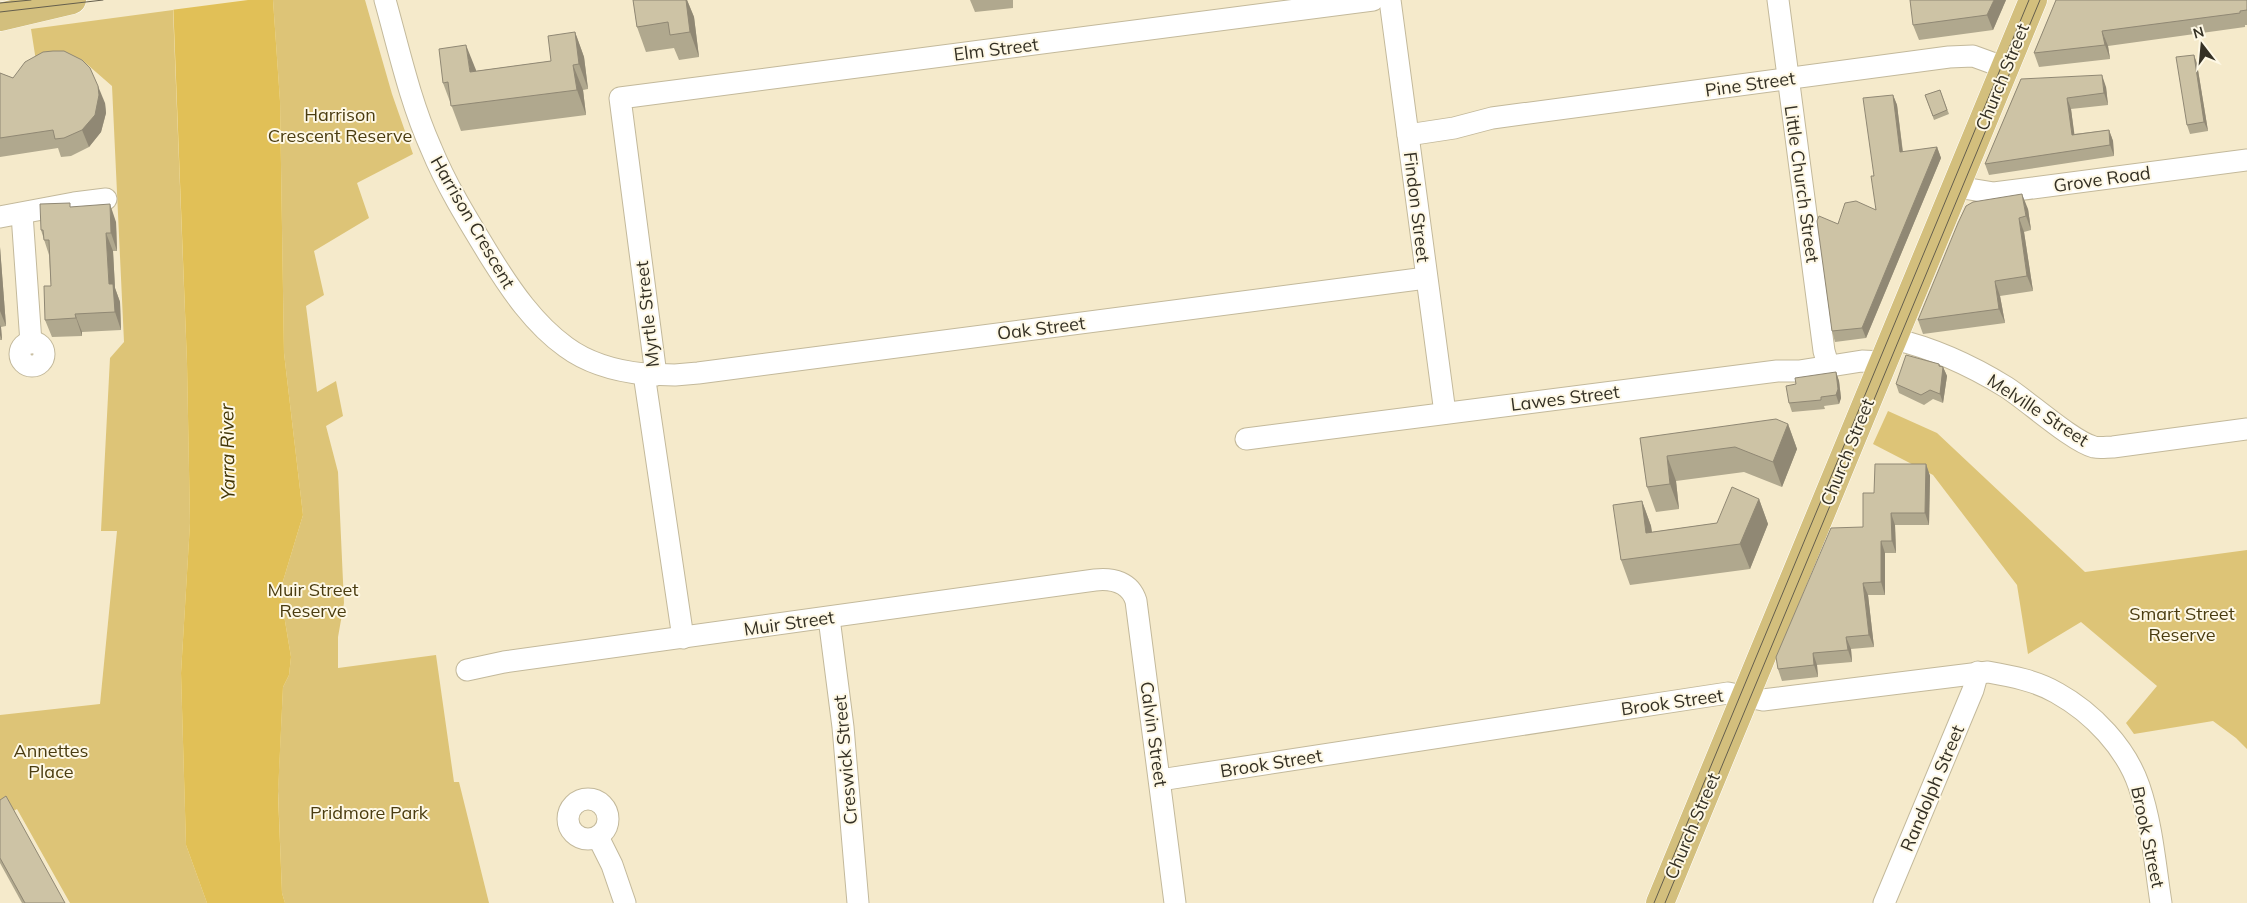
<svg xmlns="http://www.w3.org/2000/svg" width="2247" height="903" viewBox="0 0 2247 903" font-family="Mulish,sans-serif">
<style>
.green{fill:#ddc477}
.water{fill:#e1c057}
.pier{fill:#f5eacb}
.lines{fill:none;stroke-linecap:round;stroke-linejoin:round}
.minor-casing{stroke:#c3b99b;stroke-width:23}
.major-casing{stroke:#fff;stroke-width:29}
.minor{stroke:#fff;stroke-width:21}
.major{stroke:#d3bf7d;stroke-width:28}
.tram{stroke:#645e4d;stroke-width:1}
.wall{fill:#b0a88e}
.shaded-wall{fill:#908874}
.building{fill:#cdc3a5;stroke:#908874}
.labels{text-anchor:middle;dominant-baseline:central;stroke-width:4;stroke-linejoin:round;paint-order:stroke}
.street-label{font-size:18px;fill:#343024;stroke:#fef8e5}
.park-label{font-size:18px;fill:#4a3c10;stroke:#fef8e5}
.water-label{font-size:19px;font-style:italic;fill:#423506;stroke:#fef8e5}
</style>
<rect width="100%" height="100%" fill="#f5eacb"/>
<!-- green -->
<g class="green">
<polygon points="273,0 365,0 392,94 413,154 357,183 369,218 314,251 324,295 306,306 317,392 336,381 343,416 326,426 338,472 344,603 338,637 338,668 436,655 454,782 459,782 489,903 285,903 282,893 278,791 283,687 289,675 291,657 280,591 303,515 284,353 280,101"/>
<polygon points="173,10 187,363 190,523 181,673 186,845 207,903 70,903 17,809 0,818 0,715 100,704 117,531 101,531 110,358 124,342 112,86 81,59 36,61 31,29"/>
<polygon points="1888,411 1937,433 2085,572 2247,550 2247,749 2236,738 2213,721 2134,734 2126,723 2157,686 2081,622 2028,654 2017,585 1933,475 1873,444"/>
</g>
<!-- water -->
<polygon class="water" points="173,0 273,0 280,101 284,353 303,515 280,591 291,657 289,675 283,687 278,794 282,893 285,903 207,903 186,845 181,673 190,523 187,363"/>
<!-- pier -->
<polygon class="pier" points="171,0 248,0 171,10"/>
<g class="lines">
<!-- minor casing -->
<g class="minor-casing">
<g id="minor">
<path d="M385 0C399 50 410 101 431 148 447 187 469 222 491 258 511 290 534 324 566 347 589 364 616 371 644 374"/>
<polyline points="1390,0 1445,413"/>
<polyline points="1778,0 1824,351 1829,368"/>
<polyline points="1408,135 1454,128 1492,118 1949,57 1973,56 2006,68"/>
<polyline points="1957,187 1994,193 2247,160"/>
<polyline points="22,214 31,343"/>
<polyline points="0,217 74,203 106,199"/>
<path d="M1894 339C1932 348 1972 366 2006 387 2028 401 2072 441 2094 447 2100 448 2107 447 2113 447L2247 429"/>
<circle cx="32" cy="354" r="12"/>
<polyline points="656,375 620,98 1373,0"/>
<polyline points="1246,439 1777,371 1799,371 1862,361 1884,362"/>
<polyline points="829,618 843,727 858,903"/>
<polyline points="683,638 644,374 675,375 698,373 1426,278"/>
<path d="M467 670 504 662 1095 580C1113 578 1130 582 1136 601L1175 903"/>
<path d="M1160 780 1728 693 1763 700 1988 672C2011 676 2037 681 2057 693 2093 713 2126 748 2139 786 2152 824 2155 864 2161 903"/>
<circle cx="588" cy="819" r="20"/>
<polyline points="598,837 612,865 625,903"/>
<polyline points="1884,903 1973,690 1978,672"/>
</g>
</g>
<!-- major casing -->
<g class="major-casing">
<g id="major">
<polyline points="0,17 72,0"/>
<polyline points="1660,903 2033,0"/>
</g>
</g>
<!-- minor -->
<use href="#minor" class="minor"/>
<!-- major -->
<use href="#major" class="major"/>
<!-- tram -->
<g class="tram">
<polyline points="0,3 31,0"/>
<polyline points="0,12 103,0"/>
<polyline points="1654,903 2029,0"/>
<polyline points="1665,903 2040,0"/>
</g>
</g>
<!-- wall -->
<g class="wall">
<polygon points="633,0 687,0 694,17 699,57 679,60 674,48 646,52 637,27"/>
<polygon points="970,0 1013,0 1013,8 975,12"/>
<polygon points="2006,0 1993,30 1919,40 1913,25"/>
<polygon points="2056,0 2247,0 2247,25 2245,25 2245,27 2108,46 2110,59 2039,67 2034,53"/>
<polygon points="575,32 584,57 588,89 583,90 586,115 461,131 443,83 476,71 551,61"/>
<polygon points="2194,55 2197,64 2208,131 2190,134 2187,125"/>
<polygon points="0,73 13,78 105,103 106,113 101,132 89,147 71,156 61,157 58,148 0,157"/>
<polygon points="2021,79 2106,87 2108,105 2071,109 2074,134 2109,130 2113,141 2114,156 1989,175 1985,164"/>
<polygon points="1940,90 1949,114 1934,120 1925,95"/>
<polygon points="1893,95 1897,105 1903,152 1937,147 1941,158 1866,338 1835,342 1832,331 1838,224 1876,210"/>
<polygon points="72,207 116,222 117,251 113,251 115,288 120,302 121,330 82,332 82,336 52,337 45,320 51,286 49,255 41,230"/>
<polygon points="2028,209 2031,230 2024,232 2033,291 2000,296 2005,323 1923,334 1918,320"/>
<polygon points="0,247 6,326 1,327 2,340 0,340"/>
<polygon points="1939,364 1940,366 1943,367 1947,376 1943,403 1933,399 1924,405 1899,393 1896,384"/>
<polygon points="1836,372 1839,381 1841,398 1839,404 1824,406 1825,409 1792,412 1789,403 1796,384"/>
<polygon points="1788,424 1797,449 1782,487 1744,472 1676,481 1679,509 1656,512 1647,487 1640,438"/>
<polygon points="1926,464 1930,476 1929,525 1895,525 1896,553 1885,553 1885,595 1868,595 1874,647 1851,649 1852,662 1817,665 1818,677 1782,681 1778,669 1863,527 1874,493"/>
<polygon points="1759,499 1768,524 1750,569 1630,585 1621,560 1642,501 1651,526 1652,532 1717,523"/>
<polygon points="0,800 65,903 22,903 0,863"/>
</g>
<!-- shaded-wall -->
<g class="shaded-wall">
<polygon points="683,0 687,0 694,17 699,57 690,32"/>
<polygon points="1994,0 2006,0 1993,30 1987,15"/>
<polygon points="2102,31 2108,46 2110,59 2105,45"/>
<polygon points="575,32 584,57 588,89 579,64"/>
<polygon points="466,45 476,70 479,97 470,72"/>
<polygon points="2194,55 2197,64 2208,131 2204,122"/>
<polygon points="573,65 583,90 586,115 577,90"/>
<polygon points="2102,75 2106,87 2108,105 2104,93"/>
<polygon points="98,86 105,103 106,113 101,132 89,147 82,130"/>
<polygon points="1893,95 1897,105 1904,163 1900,152"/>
<polygon points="2067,98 2071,109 2076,146 2072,135"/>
<polygon points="2109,130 2113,141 2114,156 2110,145"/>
<polygon points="1937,147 1941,158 1866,338 1862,328"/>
<polygon points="2022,194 2028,209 2031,230 2026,216"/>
<polygon points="110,204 116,222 117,251 111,233"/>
<polygon points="2019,218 2024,232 2033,291 2027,276"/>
<polygon points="106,233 113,251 115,288 120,302 121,330 115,312 109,284"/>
<polygon points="0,247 6,326 0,311"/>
<polygon points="1995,281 2000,296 2005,323 1999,309"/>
<polygon points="75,314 82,332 82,336 76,318"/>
<polygon points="0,325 1,327 2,340 0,335"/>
<polygon points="1939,364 1942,373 1943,367 1947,376 1943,403 1940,394"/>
<polygon points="1836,372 1839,381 1841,398 1839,404 1836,395"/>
<polygon points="1788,424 1797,449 1782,487 1773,462"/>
<polygon points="1667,456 1676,481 1679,509 1670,484"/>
<polygon points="1926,464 1930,476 1929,525 1925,513"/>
<polygon points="1759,499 1768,524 1750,569 1740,544"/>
<polygon points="1642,501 1651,526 1655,556 1646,533"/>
<polygon points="1891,513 1895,525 1896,553 1892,541"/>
<polygon points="1881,541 1885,553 1885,595 1881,582"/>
<polygon points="1863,583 1868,595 1874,647 1869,635"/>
<polygon points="1846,637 1851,649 1852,662 1848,650"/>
<polygon points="1813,653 1817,665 1818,677 1814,665"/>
</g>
<!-- building -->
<g class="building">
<polygon points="633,0 686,0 690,32 670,35 668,22 637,27"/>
<polygon points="1910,0 1994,0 1987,15 1913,25"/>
<polygon points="2056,0 2247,0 2247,10 2240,11 2240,13 2102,31 2105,45 2034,53"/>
<polygon points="575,32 579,64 573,65 577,90 451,106 448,82 443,83 439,49 466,45 470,72 551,61 548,36"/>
<polygon points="53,51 64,51 82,60 90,68 98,86 99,95 95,115 82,130 64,138 55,139 53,130 0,138 0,73 13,78 25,62 43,52"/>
<polygon points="2194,55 2204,122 2187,125 2176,57"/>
<polygon points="2102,75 2104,93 2067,98 2072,135 2109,130 2110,145 1985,164 2021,79"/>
<polygon points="1940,90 1947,110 1933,116 1925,95"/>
<polygon points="1893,95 1900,152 1937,147 1862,328 1832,331 1817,221 1819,216 1838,224 1845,203 1856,201 1876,210 1871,176 1874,176 1863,98"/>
<polygon points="2022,194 2026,216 2019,218 2027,276 1995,281 1999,309 1918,320 1958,223 1966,206 1973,202"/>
<polygon points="70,203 70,207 110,204 111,233 106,233 109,284 113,284 115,312 75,314 76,318 45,320 44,286 51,286 49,240 44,240 43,230 41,230 40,204"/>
<polygon points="1906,355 1939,364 1939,366 1943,367 1940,394 1930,390 1921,395 1896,384"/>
<polygon points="1836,372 1838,389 1836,395 1821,397 1821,400 1789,403 1786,386 1796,384 1795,378"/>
<polygon points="1776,419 1788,424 1773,462 1735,447 1667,456 1670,484 1647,487 1640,438"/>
<polygon points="1875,464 1926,464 1925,513 1891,513 1892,541 1881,541 1881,582 1863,583 1869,635 1846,637 1848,650 1813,653 1814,665 1778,669 1776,657 1831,528 1863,527 1863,493 1874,493"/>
<polygon points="1732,487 1759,499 1740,544 1621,560 1613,505 1642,501 1646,533 1717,523"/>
<polygon points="6,796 65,903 25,903 0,858 0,800"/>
</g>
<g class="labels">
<!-- street labels -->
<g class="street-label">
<text transform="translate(996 49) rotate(-7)">Elm Street</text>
<text transform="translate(2002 77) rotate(-68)">Church Street</text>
<text transform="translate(1750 84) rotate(-8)">Pine Street</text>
<text transform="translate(2102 179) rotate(-8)">Grove Road</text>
<text transform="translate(1802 184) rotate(82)">Little Church Street</text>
<text transform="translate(1417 207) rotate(83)">Findon Street</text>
<text transform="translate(473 222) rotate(60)">Harrison Crescent</text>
<text transform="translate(647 314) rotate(-96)">Myrtle Street</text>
<text transform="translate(1041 328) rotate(-7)">Oak Street</text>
<text transform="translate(1565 398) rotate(-7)">Lawes Street</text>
<text transform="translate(2038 410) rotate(33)">Melville Street</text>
<text transform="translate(1847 452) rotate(-68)">Church Street</text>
<text transform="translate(789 623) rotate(-8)">Muir Street</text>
<text transform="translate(1672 702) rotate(-8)">Brook Street</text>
<text transform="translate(1154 734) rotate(82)">Calvin Street</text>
<text transform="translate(845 760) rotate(-95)">Creswick Street</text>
<text transform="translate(1271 763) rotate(-9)">Brook Street</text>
<text transform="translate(1932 788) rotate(-67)">Randolph Street</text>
<text transform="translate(1692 826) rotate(-67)">Church Street</text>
<text transform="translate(2148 837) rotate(78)">Brook Street</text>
</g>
<!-- park labels -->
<g class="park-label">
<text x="340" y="114">Harrison<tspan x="340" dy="21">Crescent Reserve</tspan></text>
<text x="313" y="589">Muir Street<tspan x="313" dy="21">Reserve</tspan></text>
<text x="2182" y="613">Smart Street<tspan x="2182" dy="21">Reserve</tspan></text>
<text x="51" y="750">Annettes<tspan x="51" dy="21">Place</tspan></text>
<text x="369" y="812">Pridmore Park</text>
</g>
<!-- water labels -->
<g class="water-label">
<text transform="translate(227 452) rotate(-91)">Yarra River</text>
</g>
</g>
<!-- north arrow -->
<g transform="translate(2202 45) rotate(344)" stroke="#fef8e5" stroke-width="4" paint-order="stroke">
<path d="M0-4L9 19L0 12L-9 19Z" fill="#343024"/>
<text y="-8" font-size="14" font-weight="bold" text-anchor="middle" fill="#343024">N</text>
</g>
</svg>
